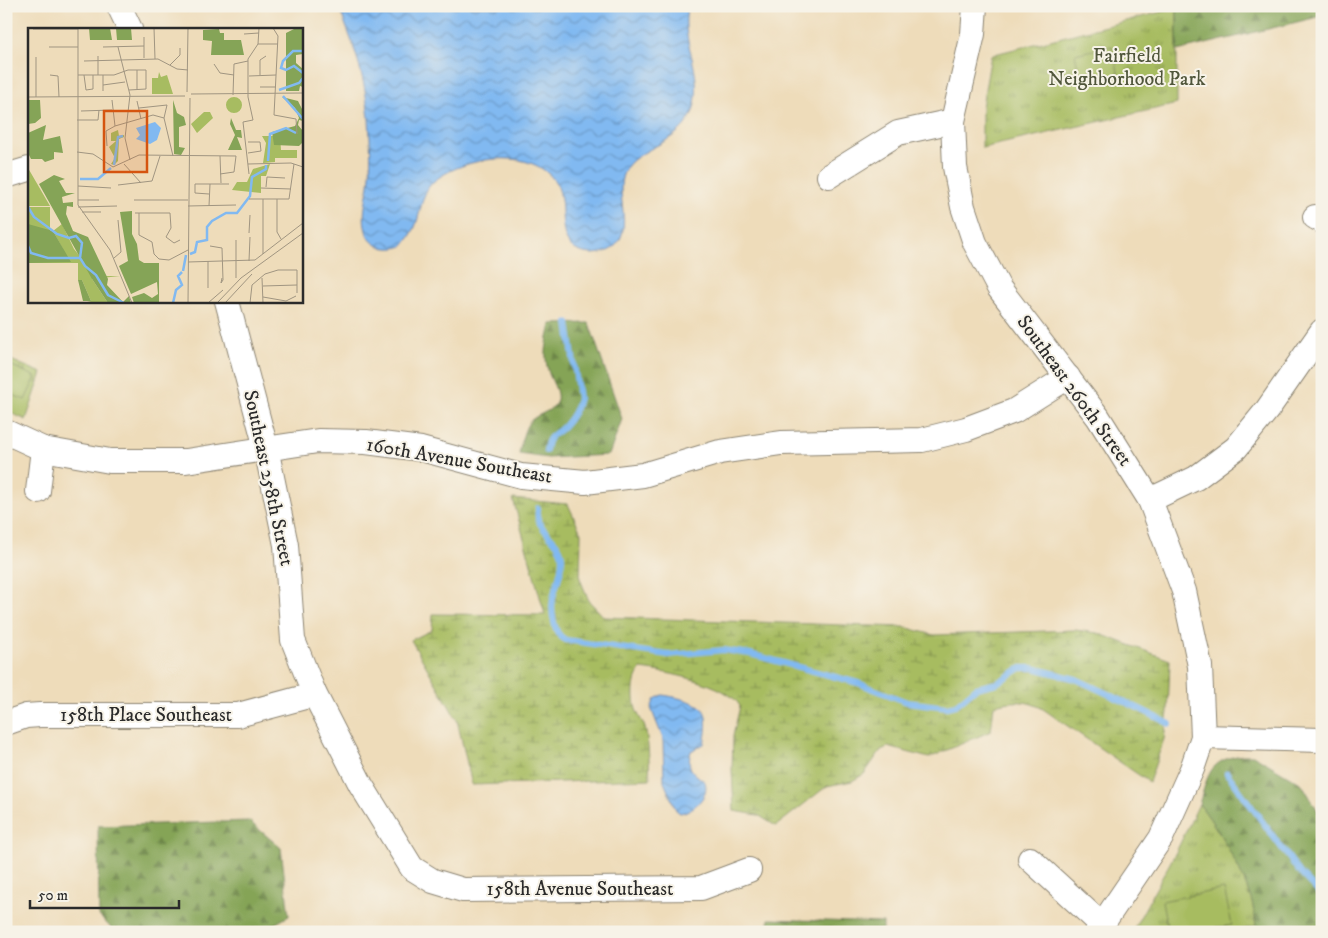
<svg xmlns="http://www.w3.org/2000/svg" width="1328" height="938" viewBox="0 0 1328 938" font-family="'IM FELL DW Pica',serif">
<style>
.grass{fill:url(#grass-tufts);stroke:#697446}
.forest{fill:url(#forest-firs);stroke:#586841}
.wetland{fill:url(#wetland-marsh);stroke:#697446}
.garden{fill:#a7bc61;stroke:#697446}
.water{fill:url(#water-waves);stroke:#56728e}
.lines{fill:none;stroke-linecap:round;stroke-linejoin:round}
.stream{stroke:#81b9f1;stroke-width:6}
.street-casing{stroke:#8c8472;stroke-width:26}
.street{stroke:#fff;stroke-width:24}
.labels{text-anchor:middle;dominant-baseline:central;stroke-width:4;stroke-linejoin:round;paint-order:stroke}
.park-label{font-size:20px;fill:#50563b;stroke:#f7f3e8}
.street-label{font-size:20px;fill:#2b2b2b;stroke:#f7f3e8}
.inset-river{fill:none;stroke:#81b9f1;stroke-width:2.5}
.inset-road{fill:none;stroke:#a09581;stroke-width:1}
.view{fill:#d5540f;fill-opacity:0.15;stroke:#d5540f;stroke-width:2.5}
.inset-edge{fill:none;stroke:#2b2b2b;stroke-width:2.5}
</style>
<defs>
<pattern id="grass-tufts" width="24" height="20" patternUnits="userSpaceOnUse" patternTransform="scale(1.25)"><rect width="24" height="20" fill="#a7bc61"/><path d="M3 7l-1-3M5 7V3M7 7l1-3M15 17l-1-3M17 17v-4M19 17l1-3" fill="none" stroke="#889950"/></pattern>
<pattern id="forest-firs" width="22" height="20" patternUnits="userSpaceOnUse" patternTransform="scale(1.25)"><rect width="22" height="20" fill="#85a457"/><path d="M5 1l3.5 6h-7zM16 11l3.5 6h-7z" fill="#6d8648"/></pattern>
<pattern id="wetland-marsh" width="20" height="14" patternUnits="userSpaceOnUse" patternTransform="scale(1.25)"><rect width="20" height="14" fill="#a7bc61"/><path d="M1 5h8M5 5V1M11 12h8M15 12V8" fill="none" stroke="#889950"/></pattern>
<pattern id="water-waves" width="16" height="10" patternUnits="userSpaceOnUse" patternTransform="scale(1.25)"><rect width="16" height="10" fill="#81b9f1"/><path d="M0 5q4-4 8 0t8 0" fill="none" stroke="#6a97c3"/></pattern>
</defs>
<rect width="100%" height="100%" fill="#f7f3e8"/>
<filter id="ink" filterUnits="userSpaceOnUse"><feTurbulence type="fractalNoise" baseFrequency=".02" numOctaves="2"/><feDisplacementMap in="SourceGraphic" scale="10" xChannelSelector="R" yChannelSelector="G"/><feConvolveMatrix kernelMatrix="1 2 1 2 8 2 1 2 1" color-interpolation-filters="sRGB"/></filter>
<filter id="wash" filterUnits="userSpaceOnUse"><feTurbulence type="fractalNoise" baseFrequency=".0096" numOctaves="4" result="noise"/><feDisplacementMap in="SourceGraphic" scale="20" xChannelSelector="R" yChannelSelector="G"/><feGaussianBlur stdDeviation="1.12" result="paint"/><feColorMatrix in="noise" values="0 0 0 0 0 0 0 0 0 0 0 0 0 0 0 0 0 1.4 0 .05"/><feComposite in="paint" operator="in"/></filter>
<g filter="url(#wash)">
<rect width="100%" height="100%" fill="#eedcba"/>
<!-- grass -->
<g class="grass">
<polygon points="1177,8 1177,104 982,148 982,107 991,55"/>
<polygon points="6,358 42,373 26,420 6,411"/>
<path d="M1199 804C1217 826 1243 872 1251 899 1254 908 1255 918 1256 926L1234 932H1132L1176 852Z"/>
</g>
<!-- forest -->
<g class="forest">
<polygon points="1177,6 1322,6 1322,16 1177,51"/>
<path d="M589 323 622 419 609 455 548 458 519 454C521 445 523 431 528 424 534 414 551 413 556 403 561 393 550 380 548 370 543 354 548 339 551 324Z"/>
<path d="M1243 755H1253L1302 784 1322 818V932H1278L1256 926C1255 918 1254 908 1251 899 1243 872 1217 826 1199 804 1209 774 1208 760 1243 755Z"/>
<polygon points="249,821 281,848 289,916 260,932 115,932 99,916 98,826"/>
<polygon points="769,919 883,923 883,932 769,932"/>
</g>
<!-- wetland -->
<path class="wetland" d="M513 499 568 504 581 533 580 579 589 601 604 617 904 627 934 635 1075 630 1097 633 1170 660 1168 712 1164 739 1149 782 1043 709C1025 699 1013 701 994 705L991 731 929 758 888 747 881 750 864 774 852 781 827 786 776 826 758 815 734 811 732 770 733 736 740 706C727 683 666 672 641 669 632 678 632 703 638 714 640 719 644 723 645 728 649 743 649 764 650 779L472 785 457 720 411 640 432 630 433 614 545 615Z"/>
<!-- garden -->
<g class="garden">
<polygon points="1112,46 1119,76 1082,85 1075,54"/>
<polygon points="6,363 36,377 25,400 6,392"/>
<polygon points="1224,889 1232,925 1195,932 1168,932 1162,901"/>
</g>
<!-- water -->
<g class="water">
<path d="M338 6H688C678 40 706 72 693 111 681 145 635 147 624 172 614 194 634 227 615 246 610 252 598 254 591 254 549 251 570 206 556 183 533 145 462 157 433 182 421 193 421 213 415 227 412 234 408 240 403 246 390 251 373 248 367 234 361 217 366 201 369 185 371 170 371 154 370 139 369 90 357 51 338 6Z"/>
<path d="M662 695C671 696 697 701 703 709 709 718 706 735 704 744L691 751C686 770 693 772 705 782 710 796 693 811 680 813L676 810 664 782 663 739 651 708 655 699Z"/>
</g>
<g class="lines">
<!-- stream -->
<g class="stream">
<path d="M546 451C548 433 554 437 564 426 571 418 577 408 579 398L568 323"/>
<path d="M538 508C538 511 537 516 538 519 542 534 562 541 562 558 562 583 547 594 554 622 556 631 558 636 566 640L668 655 724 650 750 654 858 683 907 702 947 707 956 705 976 688 997 683 1021 668H1033L1076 679 1140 709 1170 724"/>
<polyline points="1227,773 1300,873 1322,896"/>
</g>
</g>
</g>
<g filter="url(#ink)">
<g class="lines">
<!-- street casing -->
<g class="street-casing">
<g id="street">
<polyline points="119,6 130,29"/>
<polyline points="975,6 973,34 953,121 955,167 963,207 975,243 999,288 1098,417 1150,500 1184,591 1200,666 1203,737 1192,769 1161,838 1097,932"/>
<polyline points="6,176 29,169"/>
<polyline points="829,176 898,133 953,121"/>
<polyline points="1315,217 1322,221"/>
<polyline points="227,301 266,448 286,545 293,640 314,693 361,785 412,868 433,881 463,890 701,888 749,870"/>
<polyline points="6,432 43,449 110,461 186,461 318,441 366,442 421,449 521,476 585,482 643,475 720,452 781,443 922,440 966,429 1014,411 1068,377"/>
<polyline points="38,491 43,449"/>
<polyline points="1150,500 1196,478 1236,448 1267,410 1322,331"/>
<polyline points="6,723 26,716 40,715 238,715 305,697 314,693"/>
<polyline points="1203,737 1322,740"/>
<polyline points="1030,859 1102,925"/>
</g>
</g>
<!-- street -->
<use href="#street" class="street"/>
</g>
</g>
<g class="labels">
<!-- park labels -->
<g class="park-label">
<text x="1127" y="56">Fairfield<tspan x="1127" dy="23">Neighborhood Park</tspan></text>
</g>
<!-- street labels -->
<g class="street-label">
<text transform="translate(1074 391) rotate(54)">Southeast 260th Street</text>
<text transform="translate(459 461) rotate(10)">160th Avenue Southeast</text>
<text transform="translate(268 478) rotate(78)">Southeast 258th Street</text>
<text x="146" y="715">158th Place Southeast</text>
<text x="580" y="889">158th Avenue Southeast</text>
</g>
</g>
<!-- overview -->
<g transform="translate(28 28)">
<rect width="275" height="275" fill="#eedcba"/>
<path d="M131 44 133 49 139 47 145 66H124V50H130ZM234 108H252L253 122H269V130H247V134L235 135 238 115ZM242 136 238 148H233V165L204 162 209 154H219L225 141ZM0 140 22 178H0ZM0 179H22V221H35L25 203 34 196 46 221 68 248H92L64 251 80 275H55L63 273 54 252H50V235H0Z" fill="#a7bc61"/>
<path d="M61 0H82L84 12H62ZM88 0H103L104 12H89ZM268 0H275V26L268 27V35L275 41V59L272 58 271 63H258V5ZM191 1 192 5H196V12H213L216 27H183L184 13 175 12V2ZM254 69 270 73 275 83V93L271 92 270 97 275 103V114L271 118 246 117 244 104 267 98 271 90 267 80ZM0 72H12L13 90 7 95 0 96ZM145 72 149 85 156 89 158 97 151 99V119L157 120 153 127 146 126ZM203 90 208 102H213L214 110 209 109 214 122H200L207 107 202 96ZM18 97 15 112 32 108 35 125 26 124V131L17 134 14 131H3L0 125V105ZM26 147 37 151 31 153 38 165H47L34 169 35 175 45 174V179L39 178 38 186 45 203 60 209 80 251 79 257 95 274 101 268 103 275H80L64 251 11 156ZM104 183V206L109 216 111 232 116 235H131V275H106L104 269 116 265 124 270 130 266 129 254 103 266 91 238 100 233 92 184ZM0 196 25 203 43 234 0 235ZM50 252H54L63 273H55Z" fill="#85a457"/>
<path d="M90 102 91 108 96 107V109L91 111 90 133 86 137 83 136 87 130 81 119 88 113H83V105Z" fill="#a7bc61"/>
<path d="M198 77a8 8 0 1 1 16 0a8 8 0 1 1-16 0ZM176 84H182L185 90 169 105 163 96Z" fill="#a7bc61"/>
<path d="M127 94 133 100 129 112 122 116 108 111 112 107 108 100Z" fill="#81b9f1"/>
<path class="inset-river" d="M275 23H265L255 33 253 40 258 42 266 38 275 45M251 62 271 55 275 50M255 68 275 91M240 133 242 106 258 100 268 105M86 137 90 109 95 108M52 151H70L83 140M0 179 6 189 29 206 41 210 48 208 54 215 52 230 57 238 68 247 80 267 96 275M0 218 3 225 20 230H52M162 226 167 224 169 214 179 212V199L184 193 198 185H209L222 168 224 149 238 141V137M155 243 158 227M145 275 148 262 154 257 150 248 154 244"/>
<path class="inset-road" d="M50 0V177L82 222 104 275M126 0 127 31M142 0H167M245 0 250 8 246 87 268 91 269 106M5 1H50M216 6 231 5M230 16H250M21 19H50M75 19 116 18M90 19 102 67 97 110 102 132M8 29V69M116 30V9M56 33 130 31 149 41 160 42M186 36 192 45 206 47M142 37 152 27V20M22 47 30 48 31 69M50 47H86L100 42H118V61L101 62M56 47 58 62 65 61V47M70 47V28M232 47V32L238 28M221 48 248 47M75 57 97 54M232 59H248M109 61V42M75 63V47M159 64 160 0M163 66 275 65M205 67 206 36 220 33M0 69 157 68M84 72 87 98M109 73 113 91M111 80 139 77 136 90M53 83 84 82M136 90 145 128M49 92H70L71 82M220 114H232L233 123 220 125M79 118 78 103 87 98 125 87 136 90M49 124 65 126 85 139 111 127 208 128 206 144 192 146M192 128 193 155M96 136 113 155M220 136 263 135 275 139M221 146 215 94 225 92 220 69V31L230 16 231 0M90 157 124 153 132 128M50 158 83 160M238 159 239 149 257 150M233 160 263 161M181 166 167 165V156H201M221 171H261L266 136M235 171V226M249 171V204L253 211M50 172H71M106 172H160M160 178 208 177M181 178 182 156M50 179 89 178M54 184H73M107 185H142L143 200 138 209M111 185V207L124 214 126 226M221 205 222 187M138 209 146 215 152 212M182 218 194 220 195 252 193 255 194 250M126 226 131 231 141 232 160 222M86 230 93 224 90 192M180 233V260M221 233 222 209M160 234 227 232 275 195M208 250V212M234 250 235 275M235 258 269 257M235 269 258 273 268 268M160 275 162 70M180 275 195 262M189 275 213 250 275 205M197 275 224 246M222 275 224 257 237 246 250 242H269V265"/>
<path class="view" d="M76 83H119V144H76Z"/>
<rect width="275" height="275" class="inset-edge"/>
</g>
<!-- margin -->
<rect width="1328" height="938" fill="none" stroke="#f7f3e8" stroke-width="25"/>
<!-- scale -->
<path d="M30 900v8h149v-8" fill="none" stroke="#2b2b2b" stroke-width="2.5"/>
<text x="38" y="900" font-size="15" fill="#2b2b2b" stroke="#f7f3e8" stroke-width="4" paint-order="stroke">50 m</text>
</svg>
